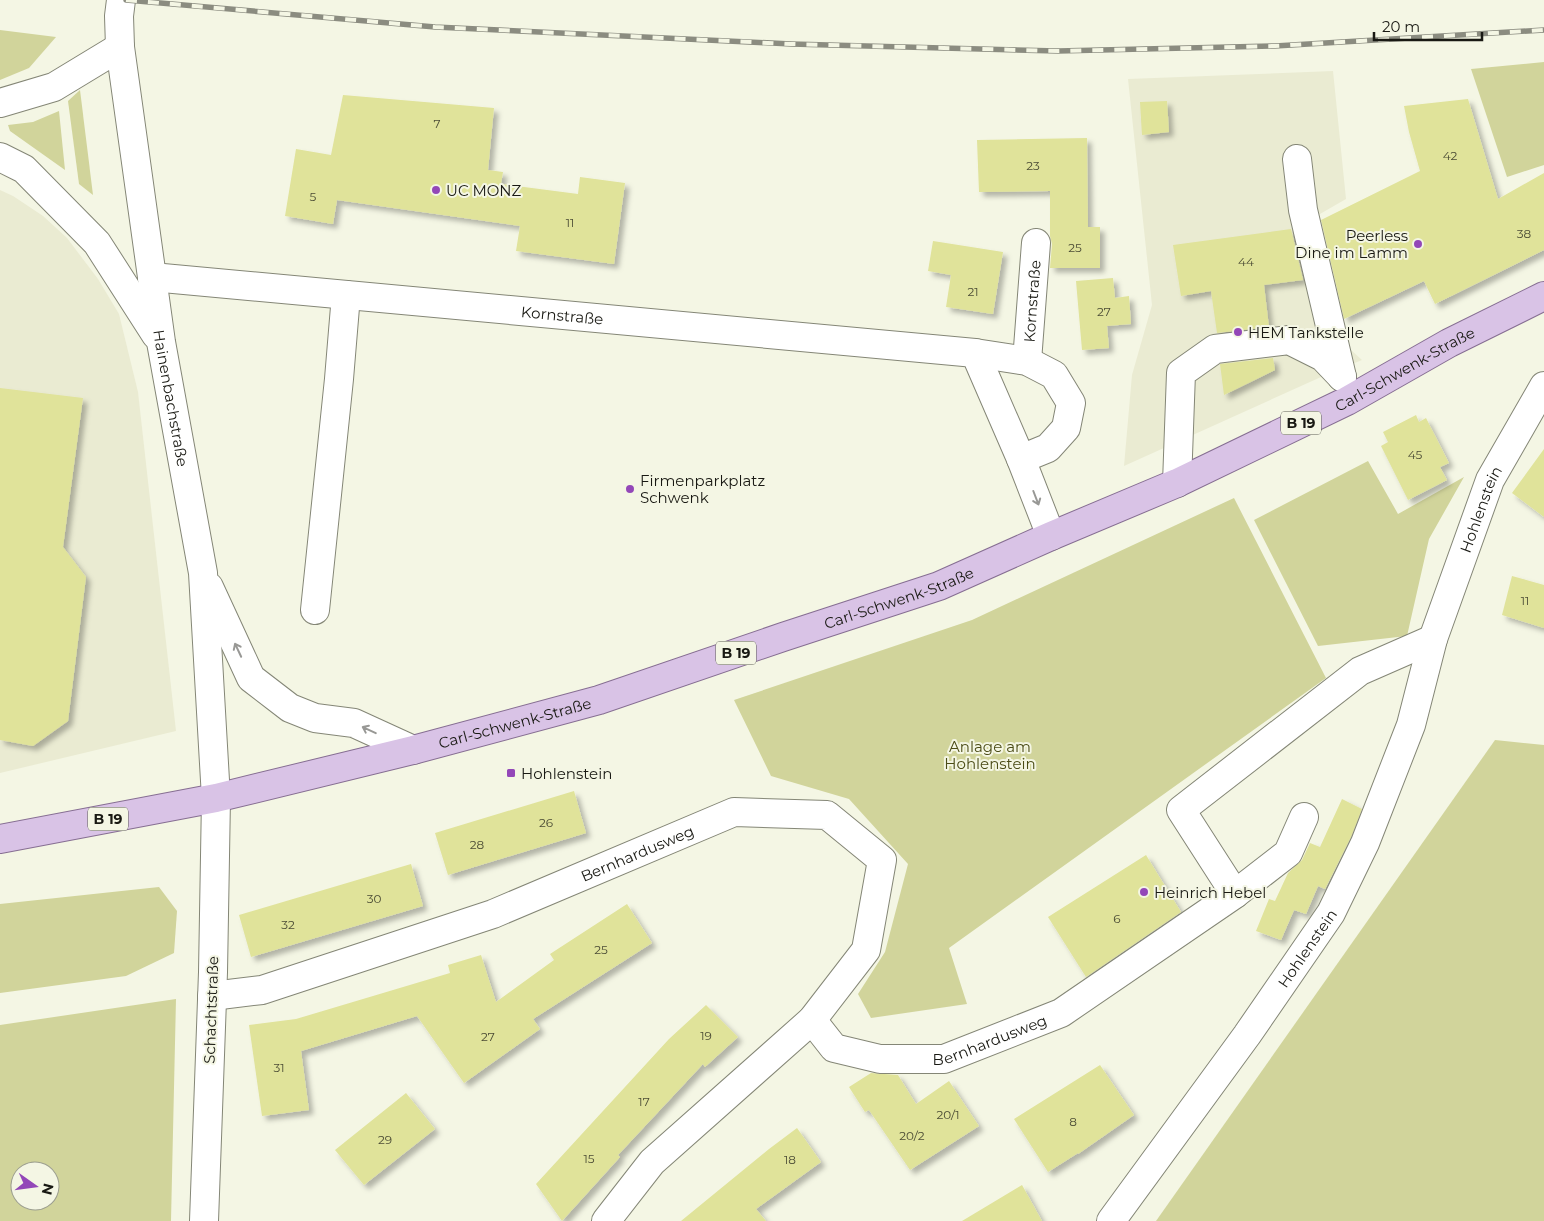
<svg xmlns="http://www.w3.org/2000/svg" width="1544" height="1221" viewBox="0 0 1544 1221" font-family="Montserrat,sans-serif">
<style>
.built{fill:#eaebd2}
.green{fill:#d1d49b;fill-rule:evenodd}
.building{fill:#e0e39a;filter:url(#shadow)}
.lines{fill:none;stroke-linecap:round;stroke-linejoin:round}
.minor-casing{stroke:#848676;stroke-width:30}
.major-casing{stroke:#866e92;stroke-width:30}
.minor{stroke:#fff;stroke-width:28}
.major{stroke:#d9c3e6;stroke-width:28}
.rail-casing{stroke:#8b8c80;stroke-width:5.5}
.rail{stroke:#f4f6e4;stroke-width:4;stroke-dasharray:11;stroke-linecap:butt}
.oneway{stroke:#989895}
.poi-dot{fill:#9347b8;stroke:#f4f6e4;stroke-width:2}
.labels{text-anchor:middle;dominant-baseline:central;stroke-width:4;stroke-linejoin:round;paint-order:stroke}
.number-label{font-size:12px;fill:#4b4c35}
.shield{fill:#f4f6e4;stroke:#5b5b52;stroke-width:1}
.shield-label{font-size:14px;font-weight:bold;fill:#191913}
.poi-label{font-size:15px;fill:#191913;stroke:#f4f6e4;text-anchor:start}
.street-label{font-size:15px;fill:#191913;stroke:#f4f6e4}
.park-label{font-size:15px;fill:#4b4c16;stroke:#f4f6e4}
</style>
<defs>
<filter id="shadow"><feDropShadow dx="4.5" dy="4.5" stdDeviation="2.5" flood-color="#0004"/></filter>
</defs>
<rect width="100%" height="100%" fill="#f4f6e4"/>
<!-- built -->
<g class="built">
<polygon points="1333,71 1346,199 1313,218 1340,340 1362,360 1321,377 1124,466 1132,375 1152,305 1128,79"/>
<polygon points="0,190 13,196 43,216 67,238 98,279 119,314 138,392 176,731 0,773"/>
</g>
<!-- green -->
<g class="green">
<polygon points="0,30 56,37 29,68 0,80"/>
<polygon points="1544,62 1544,165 1507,177 1471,69"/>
<polygon points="80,90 93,195 79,184 68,101"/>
<polygon points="59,111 65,170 10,131 8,125 33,122"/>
<polygon points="1368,461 1398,514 1464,477 1429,539 1407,636 1318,646 1254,520"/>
<polygon points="1234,498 1326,678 949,948 967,1004 871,1018 858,994 885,952 908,864 849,799 771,776 734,700 972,620"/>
<polygon points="1495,740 1544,745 1544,1221 1156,1221"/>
<polygon points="159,887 177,911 174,953 126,976 0,993 0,904"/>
<path d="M176 999 171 1221H0V1025ZM20 1171H50V1201H20Z"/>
</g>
<!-- building -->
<g class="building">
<polygon points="343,95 494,108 488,170 503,172 501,184 578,194 580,177 625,183 614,264 516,251 520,226 337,200 333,224 285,216 296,149 331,155"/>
<polygon points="1468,99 1498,199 1544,173 1544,250 1435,304 1424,281 1344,319 1321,220 1420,171 1409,132 1404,106"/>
<polygon points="1167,101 1169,132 1142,135 1140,102"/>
<polygon points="1087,138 1088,227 1100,227 1100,268 1050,268 1052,244 1050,236 1050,191 979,192 977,140"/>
<polygon points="1291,229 1303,280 1264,285 1269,327 1217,333 1211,291 1181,296 1173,245"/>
<polygon points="933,241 1003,252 993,314 946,307 951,275 928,271"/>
<polygon points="1113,278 1115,298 1129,296 1131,324 1107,326 1109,348 1082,350 1076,281"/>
<polygon points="1273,358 1275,370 1224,395 1220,364"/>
<polygon points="0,388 83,398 63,547 86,577 68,721 33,746 0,740"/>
<polygon points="1416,415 1419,422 1426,418 1449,463 1440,467 1447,480 1408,500 1381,446 1388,442 1383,432"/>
<polygon points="1544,449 1544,517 1512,493"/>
<polygon points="1512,576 1544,585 1544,628 1502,615"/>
<polygon points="574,791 586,833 448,875 435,833"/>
<polygon points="1342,799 1362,809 1351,837 1325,889 1318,886 1306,914 1294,910 1281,940 1256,931 1269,899 1275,901 1288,873 1302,860 1310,843 1320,847"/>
<polygon points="1146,855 1181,912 1086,977 1048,917"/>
<polygon points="411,864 423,906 251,957 239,915"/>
<polygon points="627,904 652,943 533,1019 540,1029 464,1083 417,1016 301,1051 309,1110 262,1116 249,1025 296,1019 450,973 448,965 481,955 496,1002 554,960 550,954"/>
<polygon points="706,1005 738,1037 705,1067 703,1064 618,1155 620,1157 562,1221 536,1184 669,1039"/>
<polygon points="1100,1065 1134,1115 1078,1154 1078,1153 1048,1172 1014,1119"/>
<polygon points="871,1073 898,1075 916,1104 949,1081 979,1126 910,1170 869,1110 865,1112 849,1087"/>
<polygon points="406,1093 435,1129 364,1185 335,1150"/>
<polygon points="797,1128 821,1162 756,1209 766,1221 681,1221 769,1149"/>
<polygon points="1022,1185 1042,1221 962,1221"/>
</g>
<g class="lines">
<!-- minor casing -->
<g class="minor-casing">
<g id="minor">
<path id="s1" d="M121 0 119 16 120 47 161 342 203 573 216 798 213 972 204 1221"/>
<polyline points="0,103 54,87 120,47"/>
<polyline points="0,157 24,169 97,243 156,335"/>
<polyline points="1297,159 1303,210 1342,377"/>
<path id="s2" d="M152 277 975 353 1021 459 1051 536"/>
<polyline points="975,353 1027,361 1054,375 1071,403 1066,428 1048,448 1021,459"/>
<path id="s3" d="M1027 361 1036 243"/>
<polyline points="1177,483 1181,373 1215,349 1289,340 1323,357 1342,377"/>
<polyline points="209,587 251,678 290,708 315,718 354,723 413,750"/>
<polyline points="315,610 339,379 346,295"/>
<polyline points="1235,894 1288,853 1304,817"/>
<path id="s4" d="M212 996 262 990 493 914 734 812 827 815 882 860 866 950 812 1020 652 1162 606 1221"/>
<path id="s5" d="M812 1020 834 1048 880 1059H944L1061 1013 1235 894 1181 810 1360 671 1433 639"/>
<path id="s6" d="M1111 1221 1247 1035 1331 913 1365 843 1411 725 1433 639 1490 480 1544 386"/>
</g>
</g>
<!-- major casing -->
<g class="major-casing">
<g id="major">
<path id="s7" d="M0 839 216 798 413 750 599 700 783 637 939 586 1051 536 1177 483 1347 401 1449 343 1544 296"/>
</g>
</g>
<!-- minor -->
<use href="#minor" class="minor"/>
<!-- major -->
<use href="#major" class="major"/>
<!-- rail casing -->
<g class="rail-casing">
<polyline id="rail" points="126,0 435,27 791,44 1058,51 1275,46 1544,30"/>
</g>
<!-- rail -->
<use href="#rail" class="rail"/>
</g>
<!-- one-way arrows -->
<defs><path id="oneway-shaft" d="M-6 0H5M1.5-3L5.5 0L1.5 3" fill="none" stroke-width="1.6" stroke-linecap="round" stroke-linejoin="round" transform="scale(1.25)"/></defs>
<g class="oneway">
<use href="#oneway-shaft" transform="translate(1036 498) rotate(69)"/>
<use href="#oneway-shaft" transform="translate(238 650) rotate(-115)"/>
<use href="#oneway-shaft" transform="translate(369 730) rotate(-155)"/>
</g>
<!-- markers -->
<g class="poi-dot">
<circle cx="436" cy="190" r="5"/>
<circle cx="1418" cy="244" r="5"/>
<circle cx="1238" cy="332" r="5"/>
<circle cx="630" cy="489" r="5"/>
<rect x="506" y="768" width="10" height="10" rx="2.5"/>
<circle cx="1144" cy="892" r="5"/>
</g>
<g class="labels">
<!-- number labels -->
<g class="number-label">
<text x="437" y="123">7</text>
<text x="1450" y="155">42</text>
<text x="1033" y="165">23</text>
<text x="313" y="196">5</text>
<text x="570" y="222">11</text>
<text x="1524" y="233">38</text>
<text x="1075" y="247">25</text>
<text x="1246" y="261">44</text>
<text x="973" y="291">21</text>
<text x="1104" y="311">27</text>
<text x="1415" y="454">45</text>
<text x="1525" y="600">11</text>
<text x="546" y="822">26</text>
<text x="477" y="844">28</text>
<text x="374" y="898">30</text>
<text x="1117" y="918">6</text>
<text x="288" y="924">32</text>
<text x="601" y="949">25</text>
<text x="706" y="1035">19</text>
<text x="488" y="1036">27</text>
<text x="279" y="1067">31</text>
<text x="644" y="1101">17</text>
<text x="948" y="1114">20/1</text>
<text x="1073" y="1121">8</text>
<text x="912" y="1135">20/2</text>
<text x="385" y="1139">29</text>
<text x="589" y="1158">15</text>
<text x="790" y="1159">18</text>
</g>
<!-- shield labels -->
<g class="shield">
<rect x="1281" y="411.5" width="40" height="23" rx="4"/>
<rect x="716" y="641.5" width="40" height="23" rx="4"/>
<rect x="88" y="807.5" width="40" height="23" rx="4"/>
</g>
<g class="shield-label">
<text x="1301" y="423">B 19</text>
<text x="736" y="653">B 19</text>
<text x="108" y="819">B 19</text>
</g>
<!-- poi labels -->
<g class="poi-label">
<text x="446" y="190">UC MONZ</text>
<text x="1408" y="235" text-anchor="end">Peerless<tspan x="1408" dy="17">Dine im Lamm</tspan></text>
<text x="1248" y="332">HEM Tankstelle</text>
<text x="640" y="480">Firmenparkplatz<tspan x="640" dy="17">Schwenk</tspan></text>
<text x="521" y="773">Hohlenstein</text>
<text x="1154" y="892">Heinrich Hebel</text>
</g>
<!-- street labels -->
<g class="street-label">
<text stroke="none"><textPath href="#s3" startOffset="60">Kornstraße</textPath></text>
<text stroke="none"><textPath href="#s2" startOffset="412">Kornstraße</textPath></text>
<text stroke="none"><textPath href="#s7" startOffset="1488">Carl-Schwenk-Straße</textPath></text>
<text stroke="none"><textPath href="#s1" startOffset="402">Hainenbachstraße</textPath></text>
<text stroke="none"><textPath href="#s6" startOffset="810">Hohlenstein</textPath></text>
<text stroke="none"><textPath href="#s7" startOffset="932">Carl-Schwenk-Straße</textPath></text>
<text stroke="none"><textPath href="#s7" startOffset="528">Carl-Schwenk-Straße</textPath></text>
<text stroke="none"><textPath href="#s4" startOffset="450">Bernhardusweg</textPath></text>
<text stroke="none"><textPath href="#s6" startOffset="336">Hohlenstein</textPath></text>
<text transform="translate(211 1010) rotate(-88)">Schachtstraße</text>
<text stroke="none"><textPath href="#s5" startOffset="196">Bernhardusweg</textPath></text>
</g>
<!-- park labels -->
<g class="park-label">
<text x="990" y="746">Anlage am<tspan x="990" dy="17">Hohlenstein</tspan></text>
</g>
</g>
<!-- north arrow -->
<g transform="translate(35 1186) rotate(104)"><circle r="24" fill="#f4f6e4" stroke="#9c9e90"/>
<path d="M0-4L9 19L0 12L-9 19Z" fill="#9347b8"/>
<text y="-8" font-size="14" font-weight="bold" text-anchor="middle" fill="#191913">N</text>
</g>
<!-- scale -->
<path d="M1374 32v8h108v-8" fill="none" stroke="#191913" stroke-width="2.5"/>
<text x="1382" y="32" font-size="15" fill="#191913" stroke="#f4f6e4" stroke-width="4" paint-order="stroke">20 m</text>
</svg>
